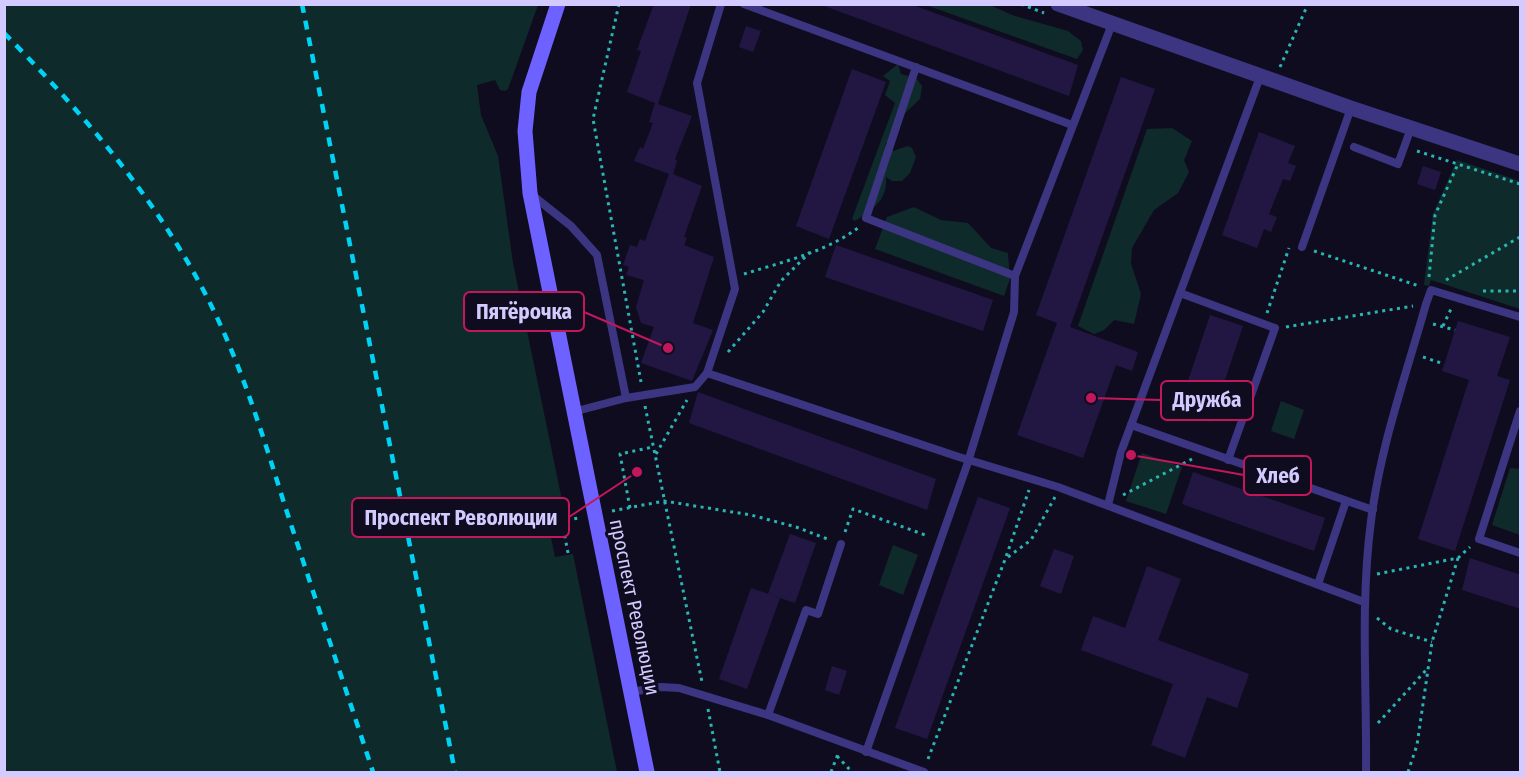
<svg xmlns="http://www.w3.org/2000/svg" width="1525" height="777" viewBox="0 0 1525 777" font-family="'Fira Sans Condensed',sans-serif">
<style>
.green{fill:#0f2a2a}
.building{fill:#221742}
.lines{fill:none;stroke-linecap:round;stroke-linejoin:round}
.path{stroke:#29b5b3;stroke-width:3;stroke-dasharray:3 4.5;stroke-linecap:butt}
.lane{stroke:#3c3581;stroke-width:8}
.street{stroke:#3c3581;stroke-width:15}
.secondary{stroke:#6d62ff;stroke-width:15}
.rail{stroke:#00d2f6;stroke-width:4.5;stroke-dasharray:9 8;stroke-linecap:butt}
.labels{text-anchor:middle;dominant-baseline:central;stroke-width:6;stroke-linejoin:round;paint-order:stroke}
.street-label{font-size:20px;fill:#d3cbff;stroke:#100c20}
.leader{fill:none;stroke:#c2185b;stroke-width:2}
.callout-dot{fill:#c2185b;stroke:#100c20;stroke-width:2}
.callout{fill:#100c20;stroke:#c2185b;stroke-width:2}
.callout-label{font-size:21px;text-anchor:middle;font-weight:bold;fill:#d3cbff}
</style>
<rect width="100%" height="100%" fill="#100c20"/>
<!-- green -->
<g class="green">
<polygon points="5,4 538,5 508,89 505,91 500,90 495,80 477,85 481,115 498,156 513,263 562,500 544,504 555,557 573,554 617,772 5,772"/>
<polygon points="926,5 990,5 1012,15 1068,31 1081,41 1083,50 1077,59"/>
<path d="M898 64 901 74 916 78 922 86 920 99 905 113 898 132 885 144 893 151 908 146 912 148 916 157 910 173 902 181H892L886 177C888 200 872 210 855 221L852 219 895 103 885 95 890 81 883 76Z"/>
<polygon points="1172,128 1192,141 1184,160 1189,172 1178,193 1154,210 1132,248 1131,264 1141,294 1134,324 1114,320 1104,330 1094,334 1078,326 1147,129"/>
<polygon points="1457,160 1520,181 1520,309 1431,280 1429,286 1424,285 1433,214"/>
<polygon points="914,207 941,220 968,223 991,248 1008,253 1010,279 1004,296 875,249 887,217"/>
<polygon points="1281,401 1304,410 1294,439 1271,431"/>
<polygon points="1142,453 1182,467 1166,514 1126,501"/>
<polygon points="1510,468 1520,469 1520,535 1492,525"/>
<polygon points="893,545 918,555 903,595 879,585"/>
</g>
<!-- building -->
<g class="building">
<polygon points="654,4 691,4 658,104 692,116 675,159 677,161 673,174 702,186 684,237 687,238 684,245 714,257 693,323 713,330 692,381 641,363 654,327 641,323 636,307 644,280 626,275 629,267 623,265 630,245 637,247 640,239 645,241 669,174 634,161 640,147 643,149 653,123 649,122 655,103 627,92 641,51 637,50"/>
<polygon points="819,4 910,4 1078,65 1069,96"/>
<polygon points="746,26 761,31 753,52 739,47"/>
<polygon points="852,69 886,82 829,239 796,226"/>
<polygon points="1121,77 1155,89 1070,327 1138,352 1132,371 1116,365 1083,458 1017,435 1057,323 1036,315"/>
<polygon points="1259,132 1295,146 1288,163 1296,166 1290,181 1283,179 1269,214 1277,217 1271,232 1264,229 1257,248 1222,235"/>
<polygon points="1423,166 1441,172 1435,190 1417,184"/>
<polygon points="836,245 993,300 983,331 825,277"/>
<polygon points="1210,315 1243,326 1211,422 1178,411"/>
<polygon points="1458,321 1510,337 1497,376 1510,380 1455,551 1418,539 1469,380 1442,371"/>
<polygon points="698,392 936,479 927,510 689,423"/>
<polygon points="1193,472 1325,518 1314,551 1182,504"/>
<polygon points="978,497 1010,508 927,739 895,728"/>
<polygon points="790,534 816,543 795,603 768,594"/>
<polygon points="1054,549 1074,556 1061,594 1040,586"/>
<polygon points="1470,558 1521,575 1521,609 1462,590"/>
<polygon points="1147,566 1181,579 1158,640 1249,674 1237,708 1207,697 1185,758 1151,745 1173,684 1081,650 1093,616 1125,628"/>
<polygon points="751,588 780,598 747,689 719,679"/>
<polygon points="832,666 847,671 839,695 825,690"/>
</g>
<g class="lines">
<!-- path -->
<g class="path">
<polyline points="619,4 593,119 641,382"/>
<polyline points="1021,4 1044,13"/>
<polyline points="1280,67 1308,4"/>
<polyline points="1417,151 1520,184"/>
<polyline points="1314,251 1419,286"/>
<path d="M744 274C782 262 827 252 859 227"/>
<polyline points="1429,277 1435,215 1458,164"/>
<polyline points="1446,280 1520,237"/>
<polyline points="1483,291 1520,291"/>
<polyline points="1267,313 1289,248"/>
<polyline points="1433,324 1455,330"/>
<polyline points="1443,326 1451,309"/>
<polyline points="1286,327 1413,306"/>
<polyline points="728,352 763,312 781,281 810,252"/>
<polyline points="1423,357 1444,364"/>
<polyline points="645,406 702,682"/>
<polyline points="656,454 687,400"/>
<polyline points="1123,495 1192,459"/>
<polyline points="630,508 620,454 653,447"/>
<polyline points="612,511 664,501 751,515 796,527 830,540"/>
<polyline points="845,532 853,509 928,536"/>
<polyline points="568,553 562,521 579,518"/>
<polyline points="1008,557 1031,540 1055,497"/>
<polyline points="1377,574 1458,558 1470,547"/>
<polyline points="1377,618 1391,629 1432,642"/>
<polyline points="708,709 720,772"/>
<polyline points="1378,723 1428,668"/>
<polyline points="837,756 852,772"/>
<polyline points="928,759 1006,557 1029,490"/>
<polyline points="831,772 838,754"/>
<polyline points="1408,772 1417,745 1432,642 1458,558"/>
</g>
<!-- lane -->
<g class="lane">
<polyline points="744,4 1072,125"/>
<polyline points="916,67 866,218 1015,276"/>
<polyline points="1354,147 1398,164 1411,128"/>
<polyline points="532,195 571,226 597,255 626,398"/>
<polyline points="1302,247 1351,108"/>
<polyline points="1180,293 1275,328 1228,460"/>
<polyline points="707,373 735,289 697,83 721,4"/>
<polyline points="1520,411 1479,539 1520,553"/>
<polyline points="573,412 626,398 695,387 707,373 959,457 1058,487 1364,602"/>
<polyline points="1131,425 1373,510"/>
<polyline points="1108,505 1121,452 1260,77"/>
<polyline points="1318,584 1346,501"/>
<polyline points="631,692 661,687 679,688 768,715 924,772"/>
<polyline points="768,715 806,610 818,614 841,544"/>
<polyline points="866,752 967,465 1014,312 1015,276 1112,24"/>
<path d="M1366 772C1367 688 1360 605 1371 521 1380 447 1406 375 1426 304L1431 290 1520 317"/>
</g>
<!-- street -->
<polyline class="street" points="1058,4 1351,108 1520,164"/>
<!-- secondary -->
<polyline class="secondary" points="558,4 529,92 525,131 530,193 647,772"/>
<!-- rail -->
<g class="rail">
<polyline points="302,4 455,772"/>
<path d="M4 33C79 109 148 189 199 282 238 353 261 430 285 506 314 595 344 684 373 772"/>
</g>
</g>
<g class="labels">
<!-- street labels -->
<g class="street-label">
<text transform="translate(635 607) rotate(78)">проспект Революции</text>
</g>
</g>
<!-- callouts -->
<path class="leader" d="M668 348L584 312M1091 398L1161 400M1131 455L1244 475M637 472L569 517"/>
<g class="callout-dot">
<circle cx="668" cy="348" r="6"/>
<circle cx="1091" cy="398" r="6"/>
<circle cx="1131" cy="455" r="6"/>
<circle cx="637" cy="472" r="6"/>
</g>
<g class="callout">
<rect x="464" y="292" width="120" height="39" rx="6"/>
<rect x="1161" y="381" width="92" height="39" rx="6"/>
<rect x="1244" y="456" width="67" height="39" rx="6"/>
<rect x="352" y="498" width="217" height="39" rx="6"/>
</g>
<g class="callout-label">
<text x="524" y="319">Пятёрочка</text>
<text x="1207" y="407">Дружба</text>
<text x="1278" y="483">Хлеб</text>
<text x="461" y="525">Проспект Революции</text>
</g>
<!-- border -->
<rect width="1525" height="777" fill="none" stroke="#d3cbff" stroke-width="12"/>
</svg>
